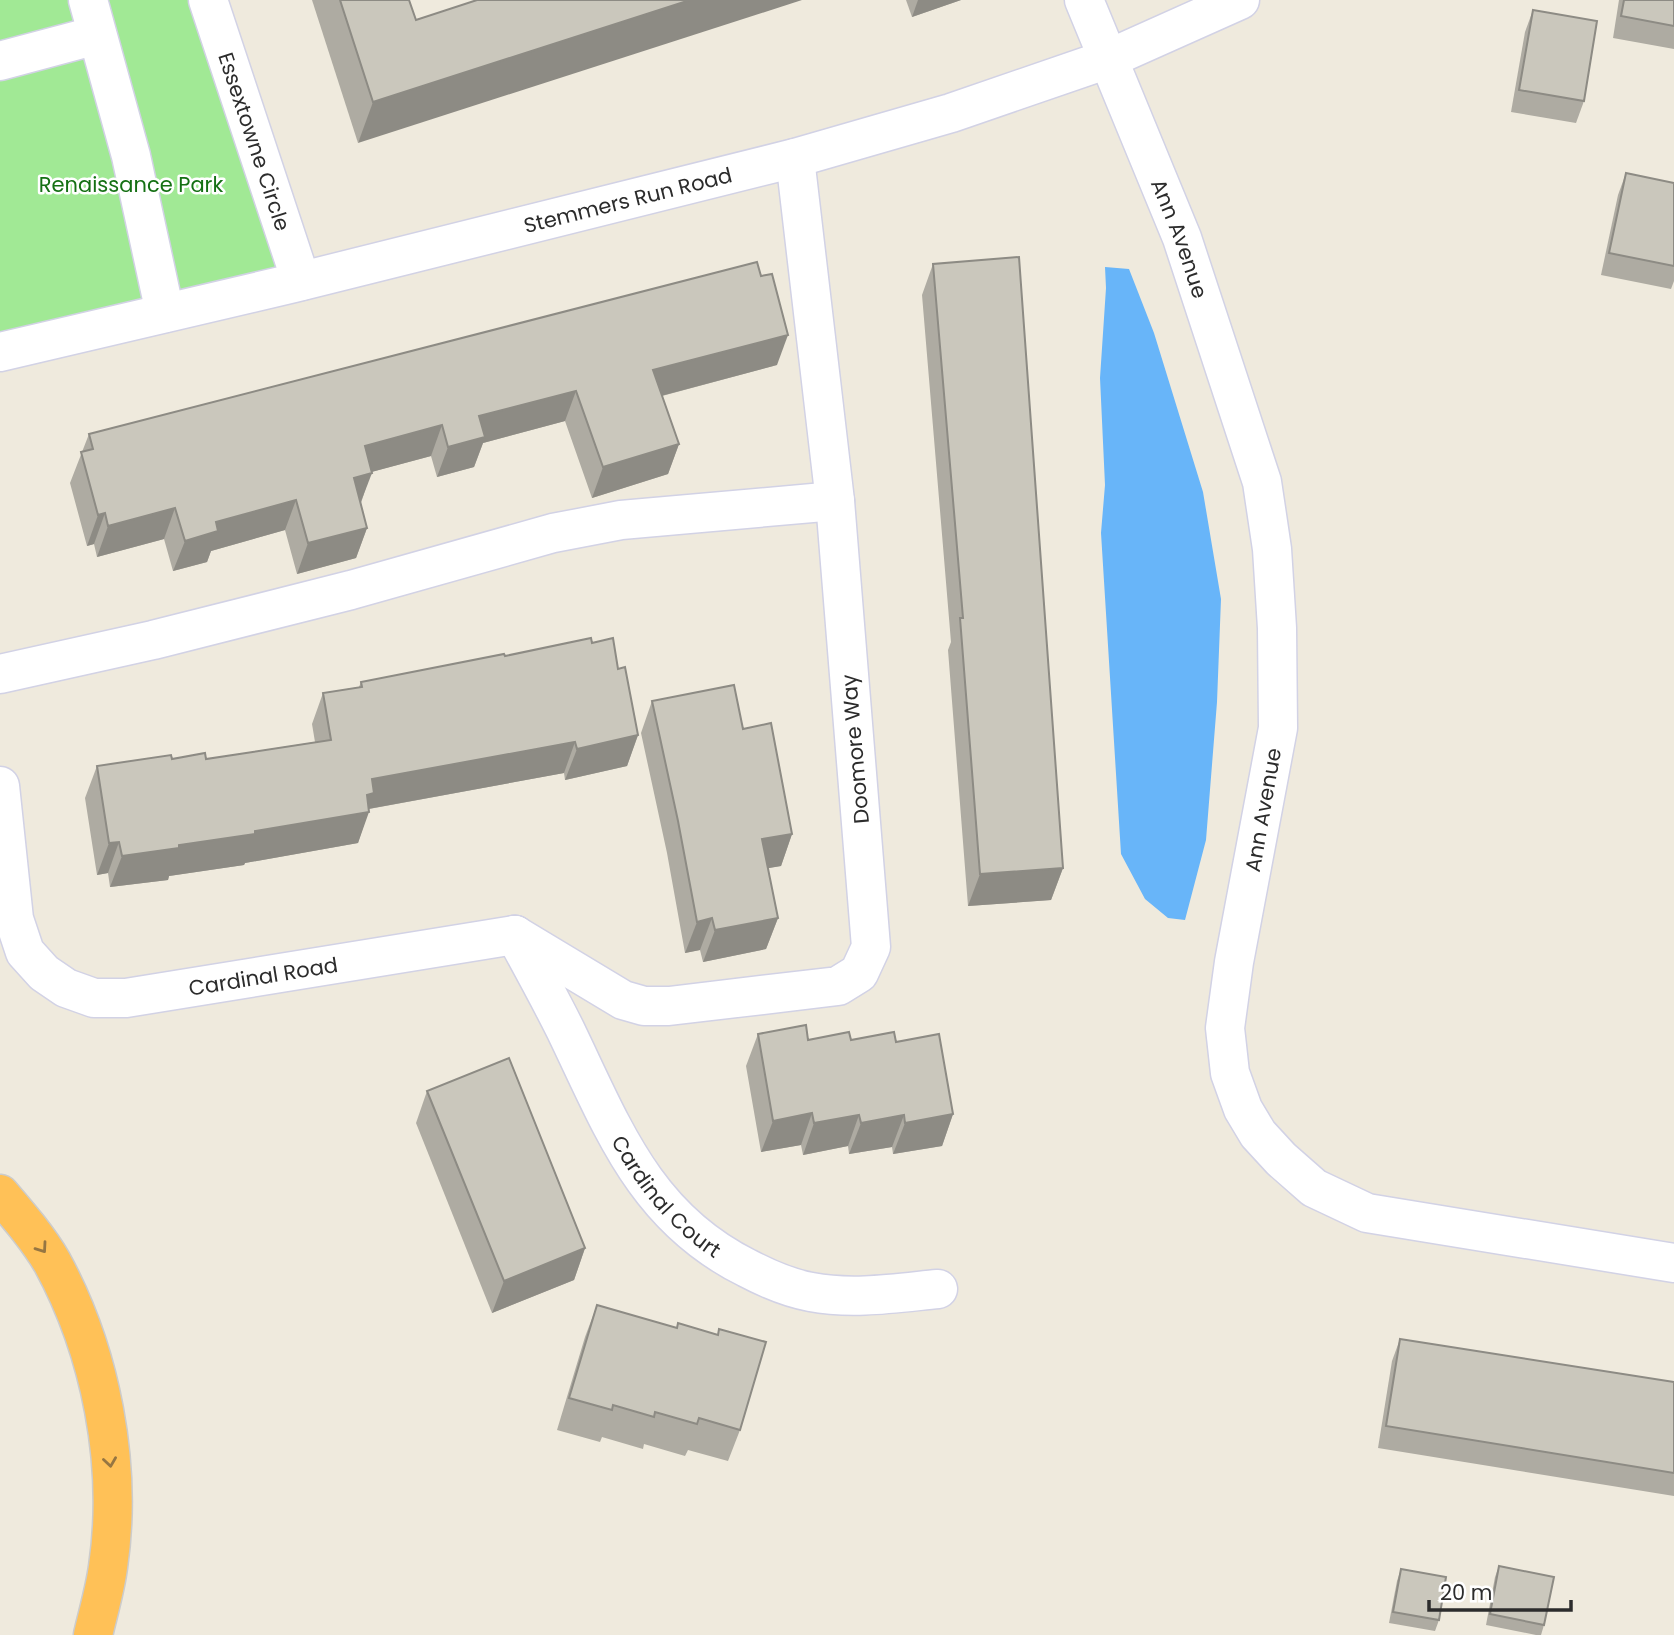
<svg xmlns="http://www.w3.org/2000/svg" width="1674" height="1635" viewBox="0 0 1674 1635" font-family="Poppins,sans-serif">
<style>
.green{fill:#a1e995}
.water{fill:#68b5f9}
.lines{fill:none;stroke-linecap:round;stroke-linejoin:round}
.minor-casing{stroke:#d2d2e5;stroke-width:41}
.highway-casing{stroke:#ccc;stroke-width:41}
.minor{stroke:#fff;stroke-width:38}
.highway{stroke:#ffc157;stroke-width:38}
.wall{fill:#aeaba2}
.shaded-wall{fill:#8d8b84}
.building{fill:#cac7bc;stroke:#8d8b84;stroke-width:2}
.oneway{stroke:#967642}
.labels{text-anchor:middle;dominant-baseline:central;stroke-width:5;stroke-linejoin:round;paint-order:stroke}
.street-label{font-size:21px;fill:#2c2c2c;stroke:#fff}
.park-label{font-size:21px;fill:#157014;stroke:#fff}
</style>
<rect width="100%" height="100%" fill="#efeadd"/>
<!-- green -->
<polygon class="green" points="0,0 207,0 301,281 0,352"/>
<!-- water -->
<polygon class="water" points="1105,267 1129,269 1154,333 1203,492 1221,599 1217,702 1206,840 1185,920 1168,918 1145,899 1121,854 1101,533 1105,485 1100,378 1106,288"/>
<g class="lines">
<!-- minor casing -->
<g class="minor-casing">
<g id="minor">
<polyline points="88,0 131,156 165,313"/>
<path id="s1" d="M208 0 301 281"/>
<path id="s2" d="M1084 0 1182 238 1262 482 1272 549 1277 628 1278 728 1234 962 1225 1028 1230 1073 1243 1109 1258 1134 1281 1159 1314 1188 1367 1213 1674 1263"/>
<polyline points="0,61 97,35"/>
<path id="s3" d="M0 352 294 283 795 158 951 113 1108 59 1240 0"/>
<polyline points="0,674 153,640 351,590 553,533 621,520 835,501"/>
<path id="s4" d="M0 786 14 919 25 952 44 973 66 988 94 998H126L515 935"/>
<polyline points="515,935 623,1000 644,1006 669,1006 838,986 859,973 871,947 835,501 795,158"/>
<path id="s5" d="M515 935C532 966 549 997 565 1029 612 1126 644 1217 747 1268 766 1278 789 1288 811 1292 853 1300 897 1293 938 1289"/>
</g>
</g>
<!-- highway casing -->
<g class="highway-casing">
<path id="highway" d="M0 1194C18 1215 38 1238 52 1262 101 1352 123 1465 108 1567 105 1590 98 1613 93 1635"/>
</g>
<!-- minor -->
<use href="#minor" class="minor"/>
<!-- highway -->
<use href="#highway" class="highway"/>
</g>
<!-- wall -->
<g class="wall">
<polygon points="312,0 409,0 416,20 358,143"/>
<polygon points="906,0 961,0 912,17"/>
<polygon points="1619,0 1674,0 1674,49 1613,38"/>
<polygon points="1533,10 1584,101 1576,123 1511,112 1525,32"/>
<polygon points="1626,173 1674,183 1674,281 1671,289 1601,275 1618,195"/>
<polygon points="933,264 1063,868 1051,900 968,906 948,650 951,642 922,295"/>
<polygon points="777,365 662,396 679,444 668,474 592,498 565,421 483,443 474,467 437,477 431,456 371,472 361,503 367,528 356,558 297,574 285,530 211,551 207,562 173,571 164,539 97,557 94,544 87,546 70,483 89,434"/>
<polygon points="592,643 618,669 638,735 627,766 565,780 564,773 369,809 358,843 245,863 244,865 169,876 168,880 110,887 108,873 97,875 85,798 97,766 172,759 206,759 315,742 312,724 323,693 359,687 361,682 505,656"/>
<polygon points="652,701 743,729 792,834 781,866 768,868 778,918 766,949 703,962 700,950 685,953 667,853 641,733"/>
<polygon points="758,1034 808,1040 851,1040 896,1042 953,1114 942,1146 893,1154 892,1147 849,1154 848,1146 803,1155 801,1145 761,1152 746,1066"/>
<polygon points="427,1091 585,1248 574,1280 492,1313 416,1123"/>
<polygon points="597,1305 677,1328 678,1323 740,1430 728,1461 688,1450 685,1456 644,1444 643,1449 602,1437 600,1442 557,1430 585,1337"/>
<polygon points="1400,1339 1674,1382 1674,1496 1378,1448 1392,1361"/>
<polygon points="1499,1566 1544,1625 1541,1635 1536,1635 1486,1625 1495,1577"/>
<polygon points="1401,1569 1439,1620 1435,1631 1389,1623 1397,1581"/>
</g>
<!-- shaded-wall -->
<g class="shaded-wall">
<polygon points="690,0 802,0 358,143 373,102"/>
<polygon points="918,0 961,0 912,17"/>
<polygon points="788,335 777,365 642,401 653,370"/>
<polygon points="576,391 565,421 483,443 474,467 437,477 448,447 479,416"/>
<polygon points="442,425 431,456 353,477 365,446"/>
<polygon points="679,444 668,474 592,498 603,467"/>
<polygon points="372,473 360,504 354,478"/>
<polygon points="296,500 285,530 211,551 207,562 173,571 185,541 216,522"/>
<polygon points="175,508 164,539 97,557 108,526"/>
<polygon points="105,513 94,544 87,546 98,515"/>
<polygon points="367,528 356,558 297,574 308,543"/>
<polygon points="638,735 627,766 565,780 577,749"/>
<polygon points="575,742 564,773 368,809 369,812 358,843 245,863 244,865 169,876 168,880 110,887 122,856 179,845 372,779"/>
<polygon points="792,834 781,866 751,871 762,839"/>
<polygon points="119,842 108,873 97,875 109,843"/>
<polygon points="1063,868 1051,900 968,906 980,874"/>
<polygon points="712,918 700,950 685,953 697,922"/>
<polygon points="778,918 766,949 703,962 715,930"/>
<polygon points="812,1113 801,1145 761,1152 773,1121"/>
<polygon points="953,1114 942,1146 893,1154 905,1123"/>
<polygon points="859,1115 848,1146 803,1155 814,1123"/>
<polygon points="904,1115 892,1147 849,1154 861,1123"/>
<polygon points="585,1248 574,1280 492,1313 504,1281"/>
</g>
<!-- building -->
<g class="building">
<polygon points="340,0 409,0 416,20 477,0 690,0 373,102"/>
<polygon points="1624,0 1674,0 1674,26 1621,16"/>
<polygon points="1533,10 1597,21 1584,101 1519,90"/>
<polygon points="1626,173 1674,183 1674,266 1609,253"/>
<polygon points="1019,257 1063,868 980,874 960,618 963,618 933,264"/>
<polygon points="757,262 761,276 772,274 788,335 653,370 679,444 603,467 576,391 479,416 485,437 448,447 442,425 365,446 372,473 354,478 367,528 308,543 296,500 216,522 218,531 185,541 175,508 108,526 105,513 98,515 81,452 93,449 89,434"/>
<polygon points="591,638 592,643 613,638 618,669 625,667 638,735 577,749 575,742 372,779 374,793 367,795 369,812 255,831 255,834 179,845 179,848 122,856 119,842 109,843 97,766 171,755 172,759 205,753 206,759 331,740 323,693 362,687 361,682 504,654 505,656"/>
<polygon points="734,685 743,729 771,723 792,834 762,839 778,918 715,930 712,918 697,922 678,821 652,701"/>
<polygon points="806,1025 808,1040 849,1032 851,1040 894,1032 896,1042 939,1034 953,1114 905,1123 904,1115 861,1123 859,1115 814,1123 812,1113 773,1121 758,1034"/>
<polygon points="509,1058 585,1248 504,1281 427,1091"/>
<polygon points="597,1305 677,1328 678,1323 718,1335 719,1329 766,1342 740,1430 699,1418 697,1424 655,1412 654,1417 613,1405 612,1410 569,1398"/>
<polygon points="1400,1339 1674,1382 1674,1473 1386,1426"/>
<polygon points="1499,1566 1554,1577 1544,1625 1490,1614"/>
<polygon points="1401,1569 1446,1577 1439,1620 1393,1612"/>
</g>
<!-- one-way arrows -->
<defs><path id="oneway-chevron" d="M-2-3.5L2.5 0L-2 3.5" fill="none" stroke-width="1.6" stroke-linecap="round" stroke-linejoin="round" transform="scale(1.75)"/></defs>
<g class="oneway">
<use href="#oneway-chevron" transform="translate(42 1248) rotate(55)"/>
<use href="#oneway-chevron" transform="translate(110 1462) rotate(82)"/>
</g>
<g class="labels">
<!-- street labels -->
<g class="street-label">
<text stroke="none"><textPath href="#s1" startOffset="149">Essextowne Circle</textPath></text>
<text stroke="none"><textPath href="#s3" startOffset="646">Stemmers Run Road</textPath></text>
<text stroke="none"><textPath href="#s2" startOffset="257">Ann Avenue</textPath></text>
<text transform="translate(855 749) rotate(-95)">Doomore Way</text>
<text transform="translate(1263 810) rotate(-80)">Ann Avenue</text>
<text stroke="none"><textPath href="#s4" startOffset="424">Cardinal Road</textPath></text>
<text stroke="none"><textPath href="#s5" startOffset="304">Cardinal Court</textPath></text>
</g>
<!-- park labels -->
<g class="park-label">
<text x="131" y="184">Renaissance Park</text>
</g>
</g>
<!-- scale -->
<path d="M1429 1600v10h142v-10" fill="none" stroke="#2c2c2c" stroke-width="3.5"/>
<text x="1440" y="1600" font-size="21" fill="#2c2c2c" stroke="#ffffff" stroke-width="5" paint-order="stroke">20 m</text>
</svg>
